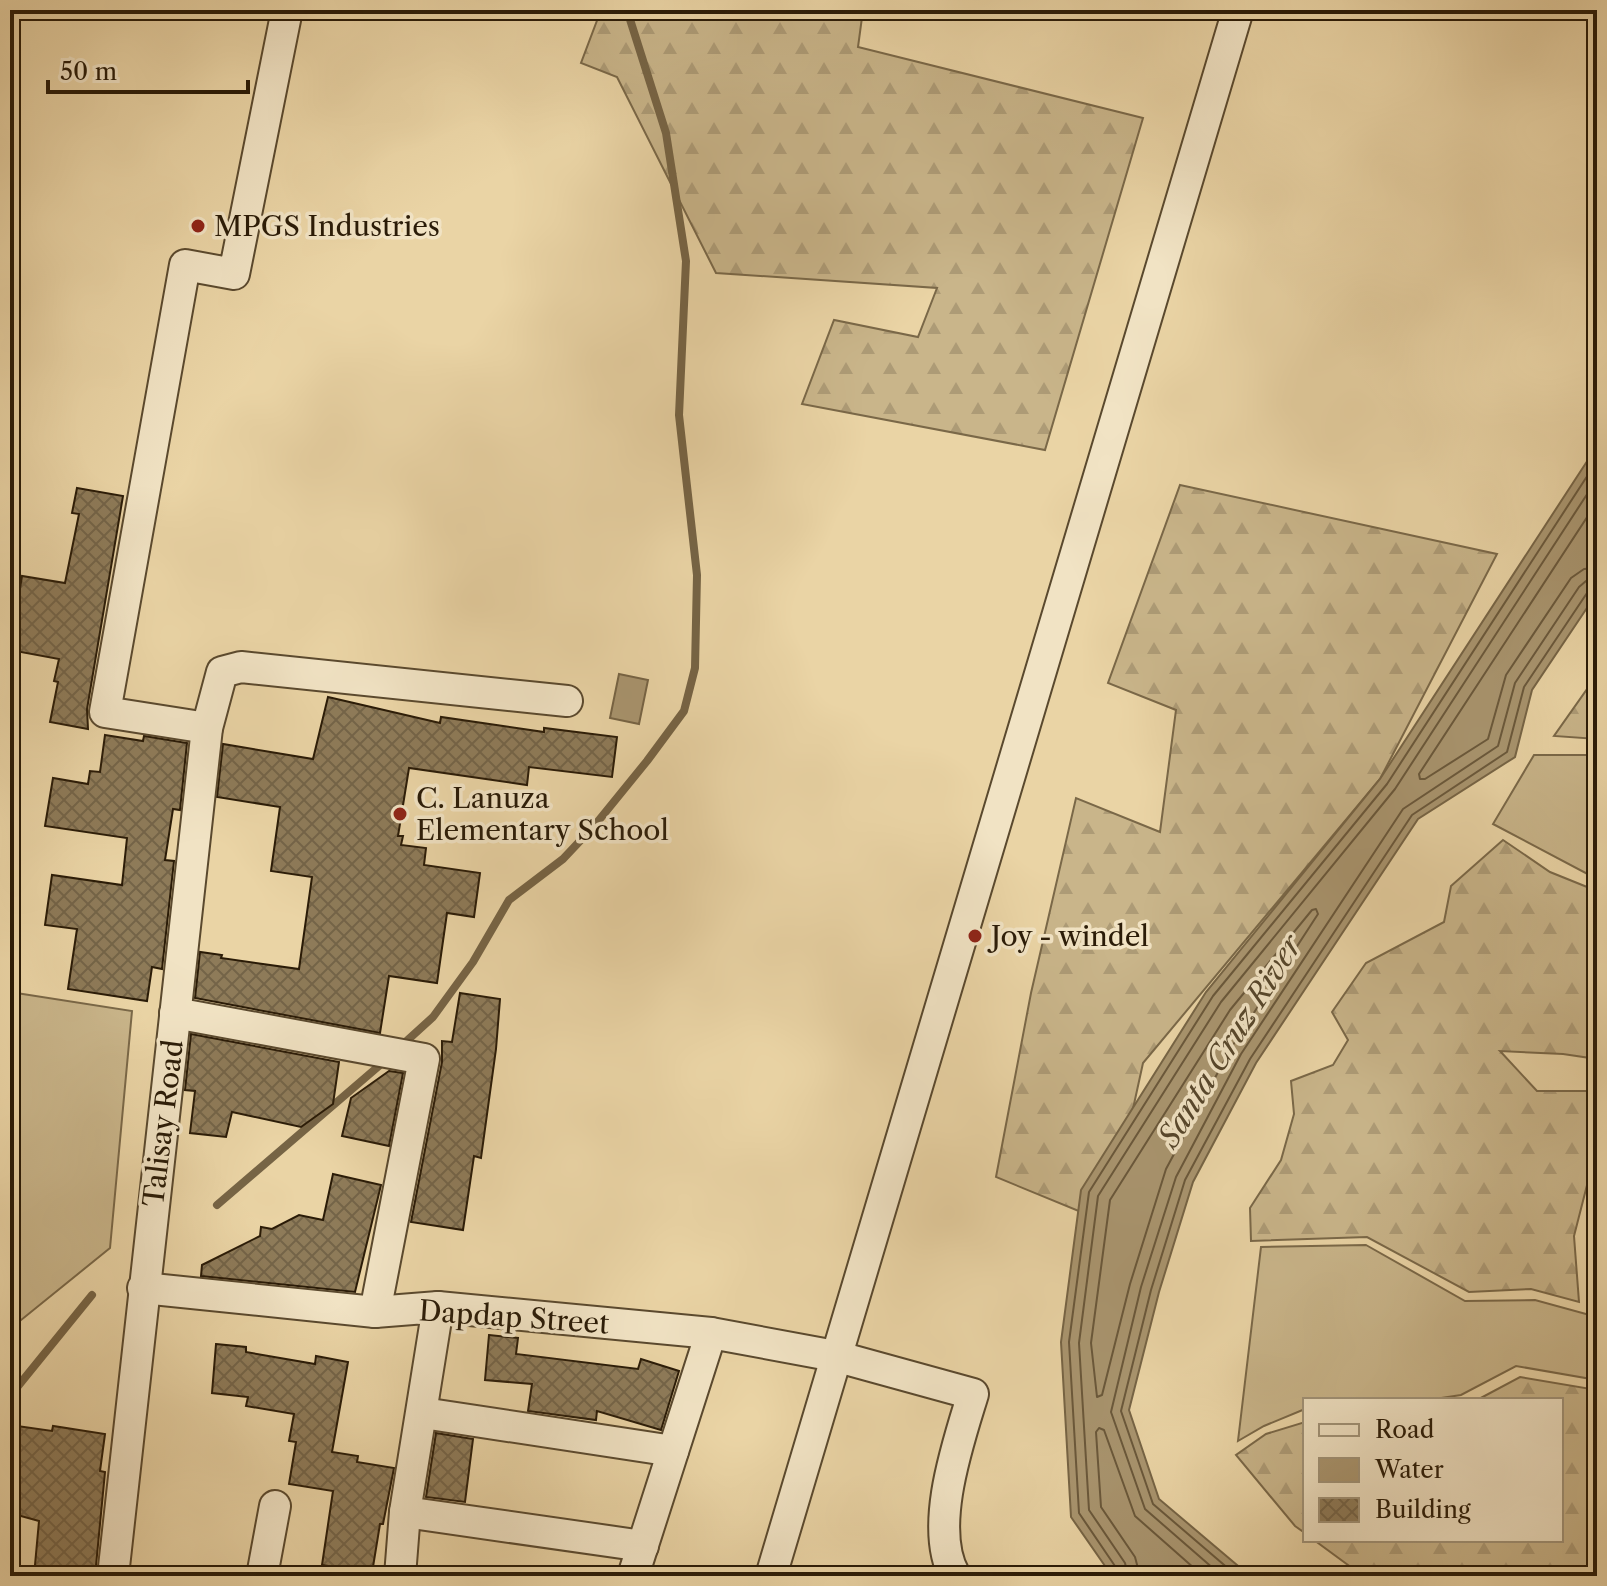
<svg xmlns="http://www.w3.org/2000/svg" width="1607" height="1586" viewBox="0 0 1607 1586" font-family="'Libre Caslon Text',serif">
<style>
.grass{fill:#c9b58a;stroke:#7a6848;stroke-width:2}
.forest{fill:url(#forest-firs);stroke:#7a6848;stroke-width:2}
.water{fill:#a9956f;stroke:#766445;stroke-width:2}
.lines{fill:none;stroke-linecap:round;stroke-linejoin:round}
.shore{stroke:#6a583b;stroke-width:2}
.stream{stroke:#766445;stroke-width:8}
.building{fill:url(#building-cross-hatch);stroke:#2a1b07;stroke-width:2}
.street-casing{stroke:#5a492e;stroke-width:34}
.street{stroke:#f1e3c4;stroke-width:30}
.poi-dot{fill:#8f2418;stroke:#f1e3c4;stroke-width:3}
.labels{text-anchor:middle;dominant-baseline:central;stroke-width:7;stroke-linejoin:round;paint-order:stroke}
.poi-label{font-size:28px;fill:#2a1b07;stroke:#f1e3c4;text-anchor:start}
.street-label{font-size:28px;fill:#2a1b07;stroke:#f1e3c4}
.water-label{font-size:30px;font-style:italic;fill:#56462b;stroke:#f1e3c4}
</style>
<defs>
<pattern id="forest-firs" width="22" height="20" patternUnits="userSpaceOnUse" patternTransform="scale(2)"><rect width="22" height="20" fill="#c9b58a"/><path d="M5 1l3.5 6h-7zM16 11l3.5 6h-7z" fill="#ad9b76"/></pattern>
<pattern id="building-cross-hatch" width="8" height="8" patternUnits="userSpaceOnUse" patternTransform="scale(2)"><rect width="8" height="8" fill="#8e7b59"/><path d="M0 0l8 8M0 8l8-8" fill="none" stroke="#746448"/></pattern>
</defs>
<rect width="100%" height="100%" fill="#ead4a5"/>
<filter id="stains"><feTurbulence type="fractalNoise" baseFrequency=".0025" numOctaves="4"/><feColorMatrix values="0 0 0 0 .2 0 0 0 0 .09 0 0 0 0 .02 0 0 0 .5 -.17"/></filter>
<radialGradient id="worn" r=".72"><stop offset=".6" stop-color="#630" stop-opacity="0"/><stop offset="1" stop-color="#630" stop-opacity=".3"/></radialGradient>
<!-- grass -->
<g class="grass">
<polygon points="1534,755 1597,755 1597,879 1493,824"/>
<polygon points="10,992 132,1011 110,1248 10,1329"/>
<polygon points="1366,1245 1465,1301 1535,1300 1597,1317 1597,1380 1516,1366 1461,1395 1428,1400 1305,1400 1305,1409 1264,1426 1238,1441 1261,1247"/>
</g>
<!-- forest -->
<g class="forest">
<polygon points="601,10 863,10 858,47 1143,118 1045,450 802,404 834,320 918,337 937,288 716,273 617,77 581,63"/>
<polygon points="1180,485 1497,554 1380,779 1143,1063 1108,1223 996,1177 1031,993 1076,798 1160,832 1176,710 1108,683"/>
<polygon points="1597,675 1597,739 1554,736"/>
<polygon points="1503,840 1550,872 1597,891 1597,1059 1563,1054 1500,1051 1537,1091 1597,1091 1597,1146 1574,1236 1579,1302 1531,1289 1469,1292 1367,1237 1251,1241 1250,1208 1281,1160 1294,1114 1291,1081 1333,1065 1348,1040 1332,1012 1366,963 1444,922 1451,886"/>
<polygon points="1597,1207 1597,1288 1593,1285 1589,1240"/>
<polygon points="1520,1377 1597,1390 1597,1576 1363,1576 1314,1540 1561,1540 1561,1400 1477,1400"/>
<polygon points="1305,1422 1305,1533 1295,1526 1236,1455 1266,1434"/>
</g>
<!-- water -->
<g class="water">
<polygon points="1597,446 1597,593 1532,690 1515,757 1418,819 1256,1063 1193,1182 1159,1292 1129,1410 1159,1499 1250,1576 1112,1576 1071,1517 1061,1342 1081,1190 1206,992 1380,779"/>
<polygon points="619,674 648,680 639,724 610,718"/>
</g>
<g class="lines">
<!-- shore -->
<g class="shore">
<polyline points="1597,502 1419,774 1420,779 1425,779 1488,739 1506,675 1571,578 1584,569 1597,568"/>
<polygon points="1316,909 1318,914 1231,1048 1166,1169 1130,1284 1102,1395 1097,1397 1091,1343 1110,1200 1230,1010 1312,910"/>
<polyline points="1118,1576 1117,1569 1079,1513 1069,1342 1089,1192 1213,996 1387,784 1597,461"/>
<polyline points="1128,1576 1125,1563 1089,1510 1079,1343 1098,1196 1221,1002 1395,789 1597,479"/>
<polyline points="1140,1576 1135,1557 1101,1507 1096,1432 1099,1428 1104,1430 1135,1516 1203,1576"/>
<polyline points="1222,1576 1145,1509 1111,1412 1141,1287 1176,1177 1241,1054 1403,809 1498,746 1515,683 1579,587 1586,581 1597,580"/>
<polyline points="1237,1576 1153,1504 1121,1411 1151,1290 1185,1180 1250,1059 1412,815 1507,752 1524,687 1587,593 1597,590"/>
</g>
<!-- stream -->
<g class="stream">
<polyline points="400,1047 433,1017 473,962 509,900 563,859 595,825 647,761 684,711 695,668 697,575 679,415 686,261 666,133 627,10"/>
<polyline points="217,1205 387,1059"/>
<polyline points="10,1396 92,1295"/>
</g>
</g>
<!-- building -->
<g class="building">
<polygon points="77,488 123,496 87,709 88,729 50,722 58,682 54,681 59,659 10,650 10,618 15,619 22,576 65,583 79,514 72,513"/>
<polygon points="328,697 440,723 441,717 544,732 544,728 617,737 612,777 529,767 527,785 409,768 398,836 403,836 401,845 426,848 424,865 480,873 474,917 447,913 437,983 389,976 380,1033 195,998 200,952 222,955 221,958 299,969 312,877 271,871 280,807 217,797 223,744 313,759"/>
<polygon points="105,735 143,741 144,736 187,743 180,810 173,809 165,860 174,861 162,969 152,967 147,1001 68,989 77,929 45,925 52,875 122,885 127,838 45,826 53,778 88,784 90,771 100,772"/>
<polygon points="460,993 500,999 496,1049 481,1158 474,1156 463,1230 411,1222 442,1062 442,1041 452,1042"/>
<polygon points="191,1034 339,1062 333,1104 301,1127 232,1112 226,1137 190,1133 195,1091 185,1090"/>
<polygon points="389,1071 403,1073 389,1146 342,1136 351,1098"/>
<polygon points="333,1174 381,1185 355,1292 201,1276 202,1265 260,1236 261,1227 272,1229 299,1215 323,1220"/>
<polygon points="489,1335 518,1338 516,1354 638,1369 641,1359 679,1371 661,1430 597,1411 596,1420 528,1411 532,1384 485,1380"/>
<polygon points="216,1344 246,1347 246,1352 315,1364 316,1356 348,1362 332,1452 358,1456 357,1462 394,1468 383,1524 380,1524 372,1573 322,1565 333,1491 289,1484 296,1442 289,1441 294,1414 246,1406 248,1397 212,1393"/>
<polygon points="10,1425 52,1431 53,1426 105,1434 100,1471 105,1472 95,1576 34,1576 39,1521 10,1513"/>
<polygon points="436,1433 473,1439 465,1502 426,1497"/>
</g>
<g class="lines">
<!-- street casing -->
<g class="street-casing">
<g id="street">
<polyline points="207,728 105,712 185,265 234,274 287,10"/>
<polyline points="175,1013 424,1059 375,1312"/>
<path d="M143 1288 375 1312 438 1307 711 1333 835 1356 973 1394C958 1443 928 1529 955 1576"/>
<polyline points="423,1413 673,1451"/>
<polyline points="405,1512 643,1546"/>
<polyline points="113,1576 207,728 222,672 241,667 567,701"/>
<polyline points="262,1576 275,1506"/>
<polyline points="400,1576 405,1512 438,1307"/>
<polyline points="633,1576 711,1333"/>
<polyline points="771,1576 1238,10"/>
</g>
</g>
<!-- street -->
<use href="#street" class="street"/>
</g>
<!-- markers -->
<g class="poi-dot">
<circle cx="198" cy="226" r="8"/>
<circle cx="400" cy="814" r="8"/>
<circle cx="975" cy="936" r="8"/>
</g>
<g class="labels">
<!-- poi labels -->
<g class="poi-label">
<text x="214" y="226">MPGS Industries</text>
<text x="416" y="798">C. Lanuza<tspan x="416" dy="32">Elementary School</tspan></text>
<text x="991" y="936">Joy - windel</text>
</g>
<!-- street labels -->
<g class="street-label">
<text transform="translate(163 1123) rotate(-83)">Talisay Road</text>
<text transform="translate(514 1317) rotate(4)">Dapdap Street</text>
</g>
<!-- water labels -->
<g class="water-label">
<text transform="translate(1230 1041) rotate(-58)">Santa Cruz River</text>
</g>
</g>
<!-- margin -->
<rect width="1607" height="1586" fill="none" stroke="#ead4a5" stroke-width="40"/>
<rect x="12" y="12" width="1583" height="1562" fill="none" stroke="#2a1b07" stroke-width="4"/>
<rect x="20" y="20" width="1567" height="1546" fill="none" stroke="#2a1b07" stroke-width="2"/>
<!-- legend -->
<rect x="1303" y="1398" width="260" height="144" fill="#f1e3c4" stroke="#a19378" stroke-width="2"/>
<rect x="1319" y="1424" width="40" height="12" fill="#f1e3c4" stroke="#a19378" stroke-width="2"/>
<text x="1375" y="1438" font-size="24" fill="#2a1b07">Road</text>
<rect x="1319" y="1458" width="40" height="24" fill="#a9956f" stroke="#a19378" stroke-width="2"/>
<text x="1375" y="1478" font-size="24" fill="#2a1b07">Water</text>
<rect x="1319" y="1498" width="40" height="24" fill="url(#building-cross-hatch)" stroke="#a19378" stroke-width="2"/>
<text x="1375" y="1518" font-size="24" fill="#2a1b07">Building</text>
<!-- scale -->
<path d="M48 80v12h200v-12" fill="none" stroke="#2a1b07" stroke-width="4"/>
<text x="60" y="80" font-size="24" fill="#2a1b07" stroke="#f1e3c4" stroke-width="6" paint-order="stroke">50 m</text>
<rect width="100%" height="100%" filter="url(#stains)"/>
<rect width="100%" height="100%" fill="url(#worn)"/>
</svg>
